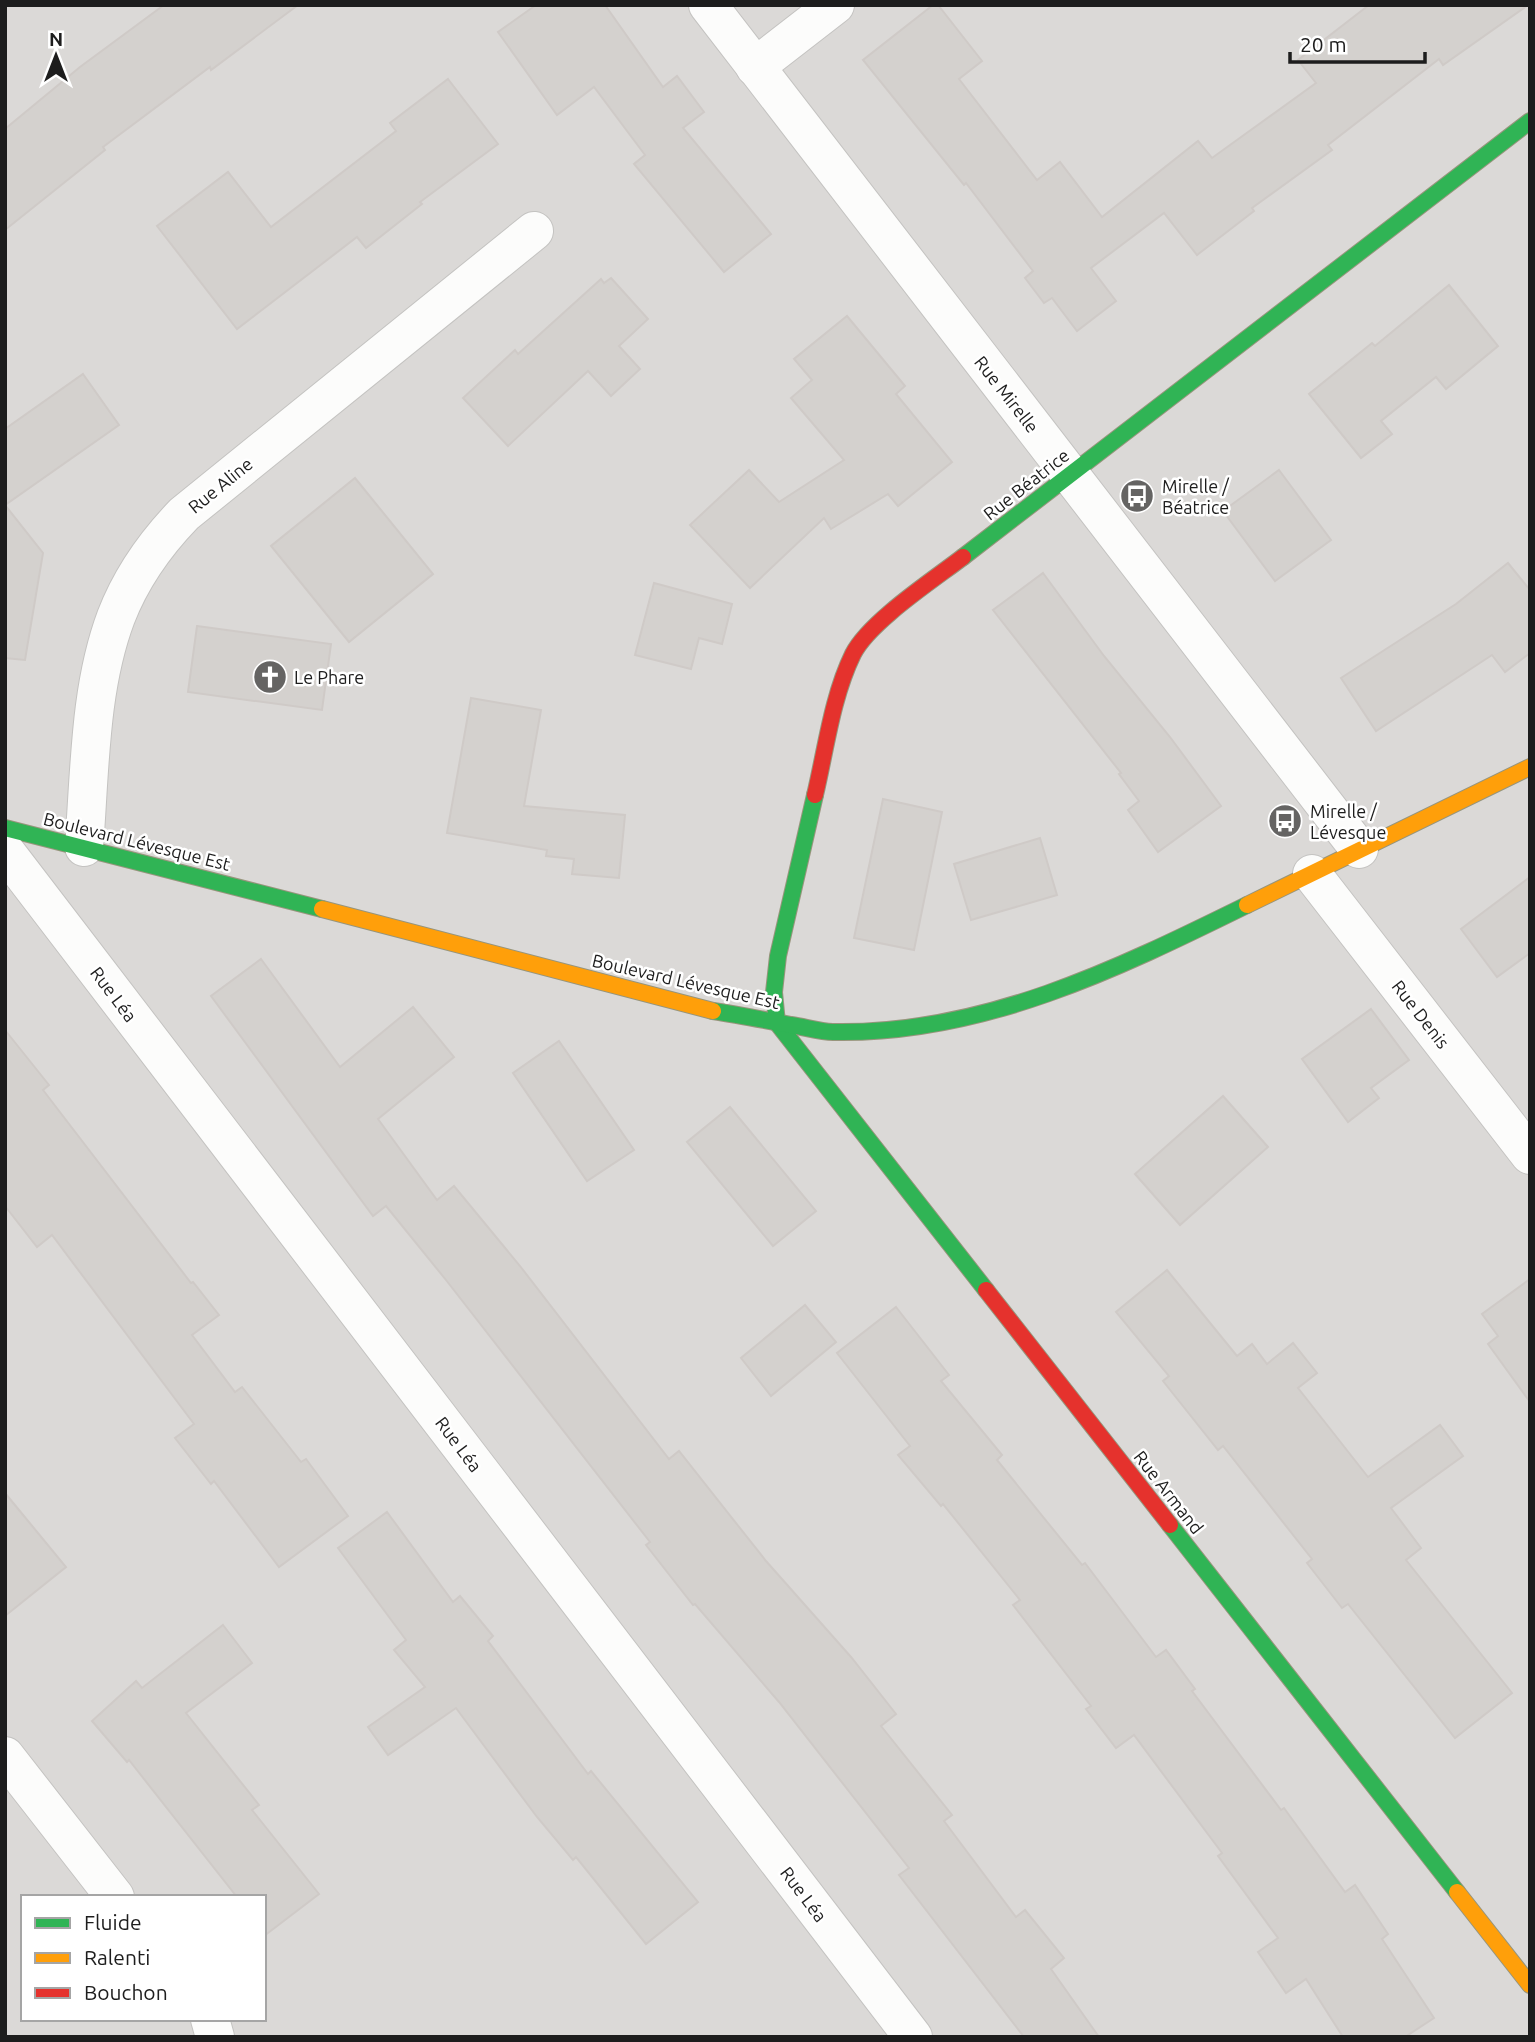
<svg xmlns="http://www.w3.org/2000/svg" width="1535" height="2042" viewBox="0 0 1535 2042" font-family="Ubuntu,sans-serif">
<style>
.residential{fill:#dbd9d7;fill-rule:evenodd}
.building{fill:#d4d1ce;stroke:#cfcac7;stroke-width:2}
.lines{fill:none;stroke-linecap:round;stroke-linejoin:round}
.street-casing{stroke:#c4c3c1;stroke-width:40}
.fast-casing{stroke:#97957c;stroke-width:18}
.slow-casing{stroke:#97957c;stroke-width:18}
.jam-casing{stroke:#97957c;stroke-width:18}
.street{stroke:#fcfcfb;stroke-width:38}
.fast{stroke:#30b455;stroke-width:16}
.slow{stroke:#ff9f0a;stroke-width:16}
.jam{stroke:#e5322d;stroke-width:16}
.labels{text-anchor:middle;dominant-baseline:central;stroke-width:5;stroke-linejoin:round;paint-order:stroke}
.street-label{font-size:18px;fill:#1d1d1d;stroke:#fff}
.poi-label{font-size:18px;fill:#1d1d1d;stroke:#fff;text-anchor:start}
</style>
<rect width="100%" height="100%" fill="#ece9e5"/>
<!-- residential -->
<path class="residential" d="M5 5H1530V2037H5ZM23 1897H264V2019H23Z"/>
<!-- building -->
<g class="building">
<polygon points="164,5 298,5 211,70 210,67 103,147 105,150 5,230 5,129 80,67"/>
<polygon points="536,5 605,5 663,87 677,76 704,112 683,128 771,234 724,272 634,164 645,155 594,87 557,115 498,32"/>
<polygon points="933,5 938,5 982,61 959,79 1037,180 1060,162 1102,217 1198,141 1212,158 1316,83 1298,60 1369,5 1528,5 1443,65 1439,59 1328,145 1332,150 1252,208 1254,211 1197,255 1164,213 1091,268 1116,301 1077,331 1052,298 1044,303 1025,278 1033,271 966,183 964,185 863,60"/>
<polygon points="448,79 498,144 420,202 422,204 366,248 357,237 237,329 157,226 228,172 271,227 396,131 390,123"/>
<polygon points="611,278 648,319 619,346 640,369 611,396 588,371 508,446 463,398 515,350 518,354 601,279 604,283"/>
<polygon points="1449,285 1498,346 1446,389 1436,377 1381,421 1392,434 1361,458 1309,394 1372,343 1375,346"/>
<polygon points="847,316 905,386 896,394 952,462 898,506 888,494 831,529 824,518 750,588 690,525 749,470 779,502 844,460 791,398 812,380 794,359"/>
<polygon points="83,374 119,425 5,505 5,429"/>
<polygon points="1279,470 1331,540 1275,581 1223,511"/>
<polygon points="355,478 433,574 349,642 271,546"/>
<polygon points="5,505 43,553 25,660 5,658"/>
<polygon points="1508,563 1530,590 1530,653 1505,672 1492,655 1376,731 1341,678 1456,604"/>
<polygon points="1043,573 1104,656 1170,737 1221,806 1158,852 1128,810 1139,801 1119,774 1121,773 993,610"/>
<polygon points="654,583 732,604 722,644 699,638 691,669 635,655"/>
<polygon points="197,626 331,644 322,710 188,692"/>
<polygon points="471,698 541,710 524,806 625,815 619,878 572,874 574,859 546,856 547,850 447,833"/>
<polygon points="883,799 942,812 914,950 854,938"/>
<polygon points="1040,838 1057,895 971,920 954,864"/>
<polygon points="1530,877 1530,953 1497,977 1461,929"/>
<polygon points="261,959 340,1067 413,1007 454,1057 378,1119 437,1200 454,1186 520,1266 669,1459 679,1451 766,1561 851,1657 896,1714 881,1726 952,1815 944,1821 1016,1917 1025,1910 1064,1958 1051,1969 1099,2037 1024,2037 899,1875 909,1868 779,1702 695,1604 693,1605 646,1545 650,1542 446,1280 386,1206 373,1216 211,996"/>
<polygon points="1371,1009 1409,1060 1371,1088 1379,1098 1348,1122 1302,1059"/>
<polygon points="5,1030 49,1085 43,1090 191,1283 193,1282 219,1315 192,1335 235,1392 242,1387 301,1462 306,1459 348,1516 279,1567 214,1481 211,1484 175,1438 194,1424 52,1235 37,1247 5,1206"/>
<polygon points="559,1041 634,1150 587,1181 513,1073"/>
<polygon points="1223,1096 1268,1147 1180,1225 1135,1174"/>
<polygon points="730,1107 816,1211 773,1246 687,1142"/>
<polygon points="1167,1270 1237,1356 1252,1344 1267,1364 1293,1343 1317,1373 1298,1388 1368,1477 1440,1425 1463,1456 1391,1508 1421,1548 1406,1560 1512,1693 1455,1738 1348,1604 1342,1608 1307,1563 1312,1559 1223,1446 1218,1450 1163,1381 1169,1376 1116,1312"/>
<polygon points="1530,1279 1530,1402 1488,1344 1498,1336 1482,1314"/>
<polygon points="805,1305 836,1342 771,1396 741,1358"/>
<polygon points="896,1307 949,1375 941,1381 1002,1455 997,1460 1082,1565 1085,1563 1156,1657 1166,1650 1195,1689 1192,1691 1281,1810 1284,1808 1345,1892 1355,1885 1388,1934 1382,1939 1434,2018 1405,2037 1343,2037 1306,1979 1286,1993 1258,1952 1278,1938 1218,1856 1222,1853 1134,1735 1116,1748 1086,1709 1091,1706 1013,1605 1020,1600 943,1504 941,1506 898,1455 910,1446 837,1353"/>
<polygon points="5,1493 66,1567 5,1616"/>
<polygon points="387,1512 453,1602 460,1596 493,1636 488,1641 588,1774 591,1771 698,1902 646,1944 576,1857 573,1860 537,1817 456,1708 388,1755 368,1727 425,1687 394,1650 406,1640 338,1548"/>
<polygon points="223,1625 252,1663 186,1713 259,1805 252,1810 319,1894 264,1936 264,1897 237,1897 129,1760 127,1762 92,1721 136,1681 142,1688"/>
</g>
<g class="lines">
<!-- street casing -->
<g class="street-casing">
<g id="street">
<polyline points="708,5 1359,849"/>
<polyline points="755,67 835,5"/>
<path d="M84 847C90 771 89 689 116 617 131 578 155 544 184 514L534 231"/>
<polyline points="5,851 913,2037"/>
<polyline points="1312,874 1530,1155"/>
<polyline points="5,1756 115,1897"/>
<polyline points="210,2019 215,2037"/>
</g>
</g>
<!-- fast casing -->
<g class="fast-casing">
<g id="fast">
<polyline points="963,557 1530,121"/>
<polyline points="815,795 778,956 774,992 777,1023 986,1290"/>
<polyline points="5,828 322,909"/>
<path d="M713 1011C739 1015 765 1020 791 1025 805 1027 820 1032 833 1032 982 1035 1117 969 1247 905"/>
<polyline points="1170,1525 1457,1892"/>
</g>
</g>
<!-- slow casing -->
<g class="slow-casing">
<g id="slow">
<polyline points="1247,905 1530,767"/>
<polyline points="322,909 713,1011"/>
<polyline points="1457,1892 1530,1985"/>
</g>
</g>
<!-- jam casing -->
<g class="jam-casing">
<g id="jam">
<path d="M815 795C826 749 832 697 853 654 869 622 933 580 963 557"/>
<polyline points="986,1290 1170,1525"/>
</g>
</g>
<!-- street -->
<use href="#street" class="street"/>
<!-- fast -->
<use href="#fast" class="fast"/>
<!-- slow -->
<use href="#slow" class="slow"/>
<!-- jam -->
<use href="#jam" class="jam"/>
</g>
<!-- icons -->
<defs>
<g id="bus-disc" transform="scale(1.75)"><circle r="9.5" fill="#656463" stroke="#fff"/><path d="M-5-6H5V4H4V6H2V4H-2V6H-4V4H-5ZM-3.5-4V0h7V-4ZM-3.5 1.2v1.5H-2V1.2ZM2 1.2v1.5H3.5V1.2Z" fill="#fff"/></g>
<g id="church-disc" transform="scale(1.75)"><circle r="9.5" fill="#656463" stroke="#fff"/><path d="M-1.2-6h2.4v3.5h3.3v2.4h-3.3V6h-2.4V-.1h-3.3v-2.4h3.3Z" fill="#fff"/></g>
</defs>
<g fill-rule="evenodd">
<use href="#bus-disc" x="1137" y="496"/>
<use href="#church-disc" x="270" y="677"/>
<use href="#bus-disc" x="1285" y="821"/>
</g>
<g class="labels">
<!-- street labels -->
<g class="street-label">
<text transform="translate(1007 394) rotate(52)">Rue Mirelle</text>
<text transform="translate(1026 484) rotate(-38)">Rue Béatrice</text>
<text transform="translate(220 485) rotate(-39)">Rue Aline</text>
<text transform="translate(137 841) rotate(14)">Boulevard Lévesque Est</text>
<text transform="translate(686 981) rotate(13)">Boulevard Lévesque Est</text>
<text transform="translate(114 994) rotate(53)">Rue Léa</text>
<text transform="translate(1421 1014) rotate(52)">Rue Denis</text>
<text transform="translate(459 1444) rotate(53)">Rue Léa</text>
<text transform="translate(1169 1492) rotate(52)">Rue Armand</text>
<text transform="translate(804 1894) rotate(53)">Rue Léa</text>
</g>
<!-- poi labels -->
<g class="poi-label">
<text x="1162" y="486">Mirelle /<tspan x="1162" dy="21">Béatrice</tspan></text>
<text x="294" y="677">Le Phare</text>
<text x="1310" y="811">Mirelle /<tspan x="1310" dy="21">Lévesque</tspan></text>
</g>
</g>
<!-- border -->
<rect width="1535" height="2042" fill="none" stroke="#1d1d1d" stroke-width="14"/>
<!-- legend -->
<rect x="21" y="1895" width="245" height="126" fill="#ffffff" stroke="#a5a5a5" stroke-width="2"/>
<rect x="35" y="1918" width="35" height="10" fill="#30b455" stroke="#a5a5a5" stroke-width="2"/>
<text x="84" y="1930" font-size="21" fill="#1d1d1d">Fluide</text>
<rect x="35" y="1953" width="35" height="10" fill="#ff9f0a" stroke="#a5a5a5" stroke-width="2"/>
<text x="84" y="1965" font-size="21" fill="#1d1d1d">Ralenti</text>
<rect x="35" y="1988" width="35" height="10" fill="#e5322d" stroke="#a5a5a5" stroke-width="2"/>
<text x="84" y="2000" font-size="21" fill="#1d1d1d">Bouchon</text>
<!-- north arrow -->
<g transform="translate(56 56)" stroke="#ffffff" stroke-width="5" paint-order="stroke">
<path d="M0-5L12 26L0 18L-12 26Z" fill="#1d1d1d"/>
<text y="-10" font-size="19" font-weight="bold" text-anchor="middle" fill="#1d1d1d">N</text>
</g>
<!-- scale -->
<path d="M1290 52v10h135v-10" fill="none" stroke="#1d1d1d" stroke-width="3.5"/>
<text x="1300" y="52" font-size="21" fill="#1d1d1d" stroke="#ffffff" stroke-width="5" paint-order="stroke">20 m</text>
</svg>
